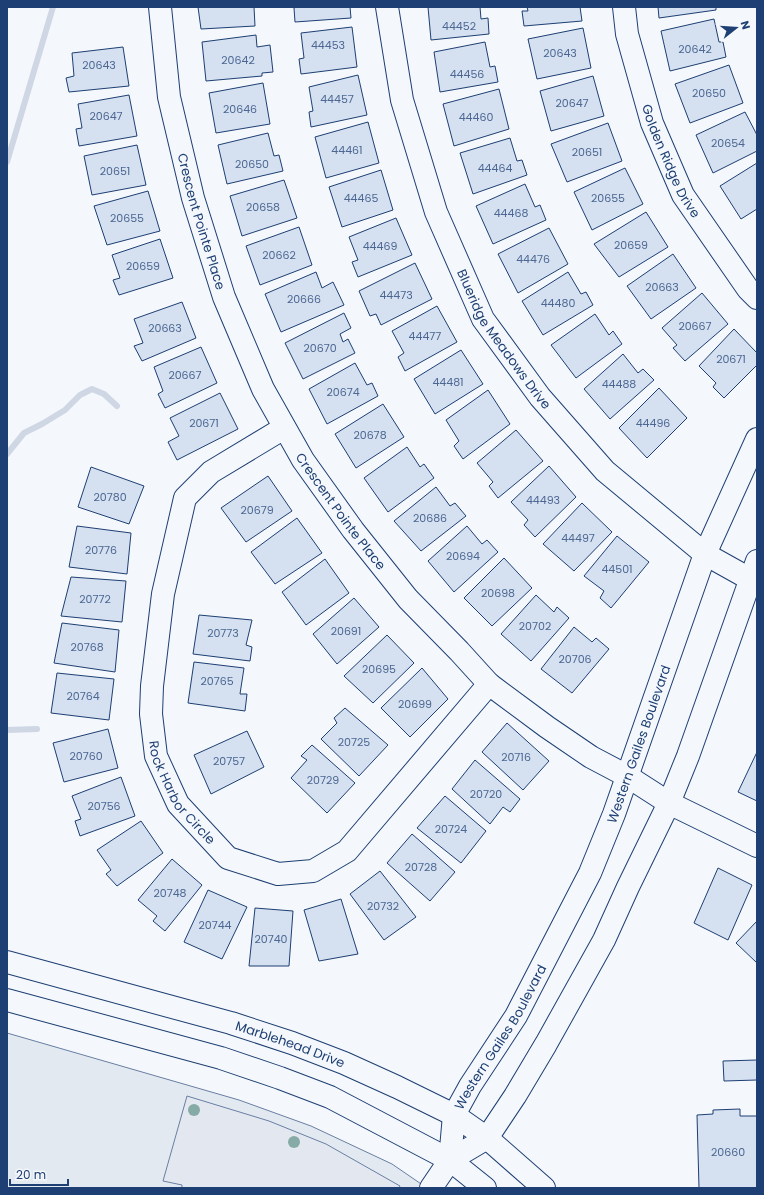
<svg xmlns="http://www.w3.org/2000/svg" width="764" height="1195" viewBox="0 0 764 1195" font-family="Poppins,sans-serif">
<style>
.green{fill:#e3e9f0;stroke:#687fa3}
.parking{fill:#e3e8f0;stroke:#687fa3}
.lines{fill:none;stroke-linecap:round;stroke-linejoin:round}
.stream{stroke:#cfd7e4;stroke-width:6}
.building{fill:#d5e0f0;stroke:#1d3f73}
.minor-casing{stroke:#1d3f73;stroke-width:24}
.minor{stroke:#f4f7fb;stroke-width:22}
.tree{fill:#86aba6}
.labels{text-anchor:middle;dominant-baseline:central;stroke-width:3;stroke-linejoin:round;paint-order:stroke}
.number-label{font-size:11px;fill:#4b6792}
.street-label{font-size:13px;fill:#1d3f73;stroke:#f4f7fb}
</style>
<rect width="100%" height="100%" fill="#f4f7fb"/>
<!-- green -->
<polygon class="green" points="7,1033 239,1100 311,1126 392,1164 427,1188 7,1188"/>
<!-- parking -->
<polygon class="parking" points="187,1096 269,1121 326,1144 400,1186 399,1188 182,1188 182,1185 163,1181"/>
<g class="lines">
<!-- stream -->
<g class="stream">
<polyline points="7,162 53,7"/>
<polyline points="7,454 24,433 42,424 65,410 80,395 92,389 104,394 117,406"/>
<polyline points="7,730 37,729"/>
</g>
</g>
<!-- building -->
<g class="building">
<polygon points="198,7 254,7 255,26 201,29"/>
<polygon points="296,7 350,7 351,18 295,22 294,8"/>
<polygon points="428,7 480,7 481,19 488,18 489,34 431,40"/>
<polygon points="527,7 580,7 582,21 524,26 522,11 528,11"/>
<polygon points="658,7 716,7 716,10 659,18"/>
<polygon points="714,19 719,42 723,42 726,57 670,71 661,31"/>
<polygon points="352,27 357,67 301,74 299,59 304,58 301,33"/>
<polygon points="583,28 591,68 537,79 528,39"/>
<polygon points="256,35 257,47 270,45 273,72 262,73 262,76 206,81 202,42"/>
<polygon points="485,42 490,67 495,66 498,82 440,92 434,52"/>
<polygon points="123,47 129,86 69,92 66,78 74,76 72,53"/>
<polygon points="729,65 743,103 690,123 675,84"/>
<polygon points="358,75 367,115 311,127 309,112 313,111 309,87"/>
<polygon points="593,76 604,116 551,131 540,91"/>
<polygon points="263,83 270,124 216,133 209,93"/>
<polygon points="499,89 509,129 454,146 443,104"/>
<polygon points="129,95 137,136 79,146 76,129 82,128 78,104"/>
<polygon points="745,112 757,135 757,151 713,173 696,135"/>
<polygon points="368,122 379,163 326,178 315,137"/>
<polygon points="608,123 622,161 567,182 551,144"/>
<polygon points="268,133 274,156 279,155 283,171 227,184 218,145"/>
<polygon points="510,138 517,161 522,160 527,175 473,194 460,153"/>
<polygon points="137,145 146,185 92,195 84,156"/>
<polygon points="757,163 757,209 741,219 720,186"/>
<polygon points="625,168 643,204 592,230 574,192"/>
<polygon points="381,170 393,210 342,227 329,187"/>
<polygon points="284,180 297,218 242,236 230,196"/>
<polygon points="525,184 535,207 540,205 546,220 493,244 476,206"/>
<polygon points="148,191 160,231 107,245 94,206"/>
<polygon points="646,212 668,247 619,277 594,244"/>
<polygon points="396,218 412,255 358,277 352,262 358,260 349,237"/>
<polygon points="299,227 312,265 260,285 246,246"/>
<polygon points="549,228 568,264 518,293 498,254"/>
<polygon points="160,239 173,278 119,295 113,280 120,278 112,255"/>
<polygon points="673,254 696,288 651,319 627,286"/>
<polygon points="415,263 432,299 381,325 376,314 370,316 359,291"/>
<polygon points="316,272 322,288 333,282 344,305 281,332 265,294"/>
<polygon points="568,272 581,294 586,292 593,305 543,335 522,301"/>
<polygon points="702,293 728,324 685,361 673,348 677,345 662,328"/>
<polygon points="182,302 196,338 142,361 134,346 143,343 134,319"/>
<polygon points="437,306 457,342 405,371 398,357 404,353 392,331"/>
<polygon points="344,313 351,328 340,334 343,342 348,339 355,353 303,379 285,343"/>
<polygon points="595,314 609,335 613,331 622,344 576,378 551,345"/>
<polygon points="734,329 757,353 757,365 724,398 713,387 716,383 699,366"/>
<polygon points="201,347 217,383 165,408 158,394 163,391 154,367"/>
<polygon points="461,350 483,384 435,414 414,379"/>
<polygon points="623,354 638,373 643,369 654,380 610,419 584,389"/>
<polygon points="355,363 367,385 372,383 378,396 327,424 309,389"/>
<polygon points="659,388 687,418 647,458 619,428"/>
<polygon points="488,390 510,424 463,459 454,446 459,441 446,420"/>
<polygon points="220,393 238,429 177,460 168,442 179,436 170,418"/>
<polygon points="383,404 404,437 356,468 335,434"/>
<polygon points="516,430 543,461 498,498 489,486 493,482 477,463"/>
<polygon points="407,447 420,467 424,464 434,478 388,512 364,478"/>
<polygon points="549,466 576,497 535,537 524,525 528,520 511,502"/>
<polygon points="91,467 144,486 129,524 78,507"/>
<polygon points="268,476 292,511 246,542 221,508"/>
<polygon points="436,487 450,506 455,503 466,516 421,551 394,521"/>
<polygon points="582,503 612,532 574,571 543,544"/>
<polygon points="297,518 322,553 275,584 251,552"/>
<polygon points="77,526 131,533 127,574 69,567"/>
<polygon points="467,526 482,544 487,540 498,552 454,592 428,561"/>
<polygon points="617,536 649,562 611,608 600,598 604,591 584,576"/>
<polygon points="504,558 532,588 492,626 464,598"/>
<polygon points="325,559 349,593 306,625 282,592"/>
<polygon points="71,577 126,581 122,622 61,616"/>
<polygon points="536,595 554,612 557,607 569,618 531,661 501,634"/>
<polygon points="354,598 379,627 337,664 313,634"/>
<polygon points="199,615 252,620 246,645 252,647 250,661 193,654"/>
<polygon points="62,623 119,630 115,672 54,663"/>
<polygon points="574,627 592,642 596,638 609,649 572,693 541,669"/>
<polygon points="387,635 414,663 373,703 344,676"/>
<polygon points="194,662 244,668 240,694 247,694 245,711 188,703"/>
<polygon points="422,668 448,699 410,737 381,708"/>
<polygon points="57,673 114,679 109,720 51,713"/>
<polygon points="345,708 388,745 359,776 321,739 337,723 334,718"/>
<polygon points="507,723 549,761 523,790 482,752"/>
<polygon points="108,729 118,768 64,782 53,743"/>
<polygon points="247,731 264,767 211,794 194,755"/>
<polygon points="312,745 355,783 327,813 291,778 307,760 301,756"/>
<polygon points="757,752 757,801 738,792"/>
<polygon points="475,760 520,799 510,812 503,807 490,824 452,789"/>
<polygon points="121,777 135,816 80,836 75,821 81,819 72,796"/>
<polygon points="445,796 486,831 461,863 417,828"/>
<polygon points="141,821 163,853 117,886 106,874 111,870 97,850"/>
<polygon points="412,834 455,872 430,901 387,863"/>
<polygon points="172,859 202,885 165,931 153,921 157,916 138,900"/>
<polygon points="718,868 752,885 728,940 694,923"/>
<polygon points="380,871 416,917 384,940 350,894"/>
<polygon points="208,890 247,907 222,959 184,942"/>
<polygon points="341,899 358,954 319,961 304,910"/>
<polygon points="255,908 293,911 289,966 249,966"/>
<polygon points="757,921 757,963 736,943"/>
<polygon points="757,1060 757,1080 724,1081 723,1061"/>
<polygon points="740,1109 740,1116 757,1116 757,1188 699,1188 697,1115 713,1114 713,1110"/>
</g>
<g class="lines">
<!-- minor casing -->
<g class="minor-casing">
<g id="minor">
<path id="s1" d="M160 7 169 97 193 198 224 297 263 389 303 460 353 530 408 599 459 651 489 684 547 727 591 757 627 776 669 803 757 846"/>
<path id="s2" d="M387 7 402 100 436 212 483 319 540 397 605 471 705 554 757 583"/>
<path id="s3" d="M624 7 627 34 652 123 683 195 748 289 757 298"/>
<path id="s4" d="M284 428 211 472 185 498 163 594 152 686 151 714 156 756 178 804 228 858 278 874 313 871 347 851 489 684"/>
<path id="s5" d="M7 962 231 1023 292 1043 344 1063 397 1087 454 1115 487 1138 544 1188"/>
<polyline points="7,1000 221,1058 280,1078 330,1097 450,1160 485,1188"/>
<path id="s6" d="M450 1160 454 1115 470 1086 516 1016 590 873 614 814 705 554 757 439"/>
<polyline points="431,1188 450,1160 487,1138 515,1096 546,1044 604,940 628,887 669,803 688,756 757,561"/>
</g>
</g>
<!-- minor -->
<use href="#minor" class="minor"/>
</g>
<!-- trees -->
<g class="tree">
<circle cx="194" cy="1110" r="6"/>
<circle cx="294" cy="1142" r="6"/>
</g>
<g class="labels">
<!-- number labels -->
<g class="number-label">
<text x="459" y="26">44452</text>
<text x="328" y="45">44453</text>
<text x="695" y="49">20642</text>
<text x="560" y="53">20643</text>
<text x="238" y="60">20642</text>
<text x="99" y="65">20643</text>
<text x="467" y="74">44456</text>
<text x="709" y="93">20650</text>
<text x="337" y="99">44457</text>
<text x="572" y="103">20647</text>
<text x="240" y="109">20646</text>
<text x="106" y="116">20647</text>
<text x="476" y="117">44460</text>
<text x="728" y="143">20654</text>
<text x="347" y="150">44461</text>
<text x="587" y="152">20651</text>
<text x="252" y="164">20650</text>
<text x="495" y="168">44464</text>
<text x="115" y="171">20651</text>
<text x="361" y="198">44465</text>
<text x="608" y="198">20655</text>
<text x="263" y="207">20658</text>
<text x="511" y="213">44468</text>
<text x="127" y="218">20655</text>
<text x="631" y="245">20659</text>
<text x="380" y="246">44469</text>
<text x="279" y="255">20662</text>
<text x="533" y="259">44476</text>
<text x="143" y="266">20659</text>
<text x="662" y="287">20663</text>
<text x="396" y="295">44473</text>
<text x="304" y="299">20666</text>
<text x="558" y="303">44480</text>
<text x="695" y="326">20667</text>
<text x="165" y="328">20663</text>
<text x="425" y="336">44477</text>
<text x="320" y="348">20670</text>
<text x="731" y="359">20671</text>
<text x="185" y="375">20667</text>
<text x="448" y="382">44481</text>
<text x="619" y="384">44488</text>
<text x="343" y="392">20674</text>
<text x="204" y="423">20671</text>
<text x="653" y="423">44496</text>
<text x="370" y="435">20678</text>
<text x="110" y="497">20780</text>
<text x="543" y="500">44493</text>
<text x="257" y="510">20679</text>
<text x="430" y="518">20686</text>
<text x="578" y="538">44497</text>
<text x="101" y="550">20776</text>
<text x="463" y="556">20694</text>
<text x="617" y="569">44501</text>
<text x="498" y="593">20698</text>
<text x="95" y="599">20772</text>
<text x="535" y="626">20702</text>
<text x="346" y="631">20691</text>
<text x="223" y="633">20773</text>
<text x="87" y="647">20768</text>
<text x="575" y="659">20706</text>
<text x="379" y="669">20695</text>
<text x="217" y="681">20765</text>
<text x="83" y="696">20764</text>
<text x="415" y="704">20699</text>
<text x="354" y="742">20725</text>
<text x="86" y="756">20760</text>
<text x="516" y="757">20716</text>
<text x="229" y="761">20757</text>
<text x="323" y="780">20729</text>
<text x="486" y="794">20720</text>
<text x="104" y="806">20756</text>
<text x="451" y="829">20724</text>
<text x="421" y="867">20728</text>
<text x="170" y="893">20748</text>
<text x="383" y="906">20732</text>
<text x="215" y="925">20744</text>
<text x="271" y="939">20740</text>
<text x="728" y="1152">20660</text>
</g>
<!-- street labels -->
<g class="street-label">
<text stroke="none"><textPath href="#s3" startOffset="162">Golden Ridge Drive</textPath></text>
<text stroke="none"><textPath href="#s1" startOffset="219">Crescent Pointe Place</textPath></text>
<text stroke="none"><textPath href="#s2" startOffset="356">Blueridge Meadows Drive</textPath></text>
<text stroke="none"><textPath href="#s1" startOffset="543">Crescent Pointe Place</textPath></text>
<text stroke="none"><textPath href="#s6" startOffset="461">Western Gailes Boulevard</textPath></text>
<text stroke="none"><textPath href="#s4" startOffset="428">Rock Harbor Circle</textPath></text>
<text stroke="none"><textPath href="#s6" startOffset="136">Western Gailes Boulevard</textPath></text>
<text stroke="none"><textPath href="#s5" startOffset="295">Marblehead Drive</textPath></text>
</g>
</g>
<!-- border -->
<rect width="764" height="1195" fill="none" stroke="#1d3f73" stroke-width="16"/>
<!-- north arrow -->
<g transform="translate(736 28) rotate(73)" stroke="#f4f7fb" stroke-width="3" paint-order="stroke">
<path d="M0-3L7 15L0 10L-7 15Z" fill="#1d3f73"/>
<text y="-6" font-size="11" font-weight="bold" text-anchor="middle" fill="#1d3f73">N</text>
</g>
<!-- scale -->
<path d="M10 1179v6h58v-6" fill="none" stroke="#1d3f73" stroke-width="2"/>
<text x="16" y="1179" font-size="12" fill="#1d3f73" stroke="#f4f7fb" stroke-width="3" paint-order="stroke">20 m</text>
</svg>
